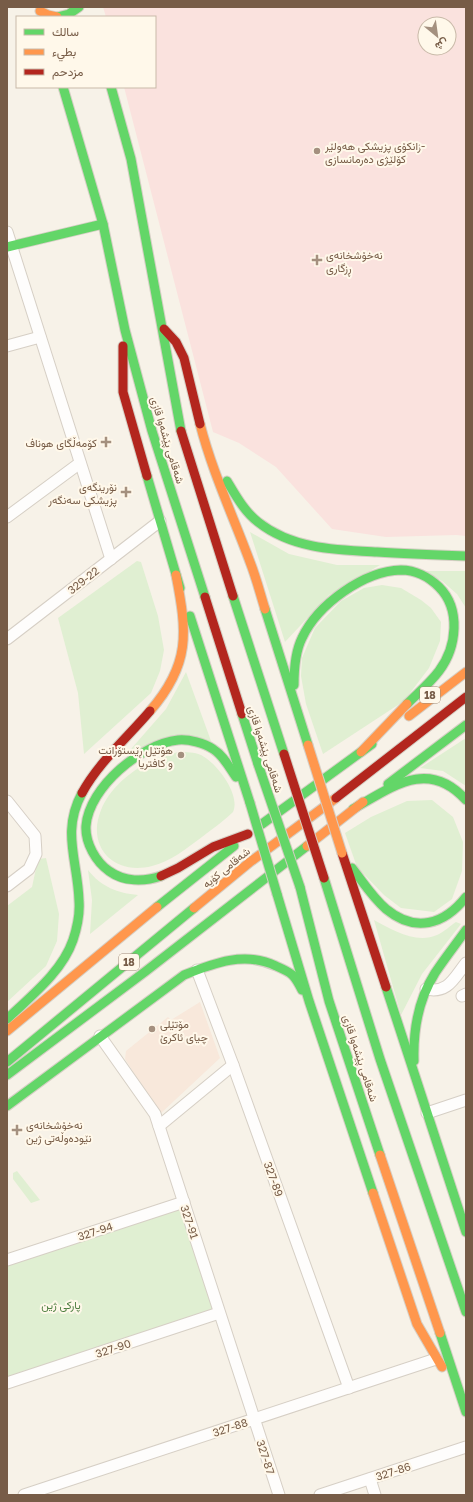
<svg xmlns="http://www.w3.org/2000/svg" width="473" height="1502" viewBox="0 0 473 1502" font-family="'Golos Text',Vazirmatn,sans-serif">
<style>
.commercial{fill:#f8e8db}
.medical{fill:#fae2de;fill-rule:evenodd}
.green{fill:#e0efd2}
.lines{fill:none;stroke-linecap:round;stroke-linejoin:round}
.street-casing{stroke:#d6cfc5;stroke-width:13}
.fast-casing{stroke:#d6cfc5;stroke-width:11}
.slow-casing{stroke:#d6cfc5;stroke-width:11}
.jam-casing{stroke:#d6cfc5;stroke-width:11}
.street{stroke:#fefdfc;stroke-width:11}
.fast{stroke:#63d668;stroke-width:9}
.slow{stroke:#ff974d;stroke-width:9}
.jam{stroke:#b3261e;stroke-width:9}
.fast-bridge-casing{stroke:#d6cdc4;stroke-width:11;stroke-linecap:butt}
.slow-bridge-casing{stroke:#d6cdc4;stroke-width:11;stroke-linecap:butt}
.jam-bridge-casing{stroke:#d6cdc4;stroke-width:11;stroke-linecap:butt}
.fast-bridge{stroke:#63d668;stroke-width:9}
.slow-bridge{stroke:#ff974d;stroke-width:9}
.jam-bridge{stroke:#b3261e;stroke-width:9}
.poi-dot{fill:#a4907f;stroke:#fff8ea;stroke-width:1.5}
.labels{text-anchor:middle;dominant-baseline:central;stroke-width:4;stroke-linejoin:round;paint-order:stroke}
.shield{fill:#fff8ea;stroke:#a08b78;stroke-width:1}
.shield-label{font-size:10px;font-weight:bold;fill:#775c47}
.poi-label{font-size:11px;fill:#775c47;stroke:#fff8ea;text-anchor:start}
.street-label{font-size:11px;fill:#775c47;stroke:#fff8ea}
.park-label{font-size:11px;fill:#4c7d3e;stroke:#fff8ea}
</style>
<rect width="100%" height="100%" fill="#f7f2e8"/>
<!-- commercial -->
<polygon class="commercial" points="200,1002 220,1058 160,1114 125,1059 126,1051 168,1017 171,1020"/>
<!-- medical -->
<path class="medical" d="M103 7H466V536L456 535 386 537 332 529 276 467 239 443 213 432 124 87H155V17H106ZM425 24H449V48H425Z"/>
<!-- green -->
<g class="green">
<polygon points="250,532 289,554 337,565 380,565 329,595 285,642"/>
<polygon points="137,561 141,562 158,616 164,650 160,671 151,693 84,754 78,693 58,618"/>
<polygon points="425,571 466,571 466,608 457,594 442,581"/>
<polygon points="382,585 401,588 421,600 431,608 441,622 440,641 429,668 404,701 323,754 306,704 301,676 302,658 315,628 341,601 364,588"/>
<polygon points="186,672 211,741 131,749 166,709"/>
<polygon points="466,738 466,786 443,771 420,768"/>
<path d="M179 752C187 752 194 752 201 755 217 763 241 795 233 812 224 821 212 829 202 837 187 848 170 862 152 866 114 876 86 847 101 810 113 780 149 757 179 752Z"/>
<polygon points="432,800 453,817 463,842 462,871 452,899 434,912 401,908 384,895 357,867 345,833 371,817 407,801"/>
<polygon points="46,858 59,914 57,941 46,966 7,1002 7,906 32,887 38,859"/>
<path d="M88 870C101 887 118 893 138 895L90 934 92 900Z"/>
<path d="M374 920C392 930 416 944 437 935 444 932 450 926 456 922L461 924 422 974 401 1015Z"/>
<polygon points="17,1171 40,1200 31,1203 13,1179 13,1173"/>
<polygon points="181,1207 215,1310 7,1380 7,1265"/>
</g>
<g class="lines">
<!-- street casing -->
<g class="street-casing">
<g id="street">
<polyline points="7,232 111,559"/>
<polyline points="7,346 40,337"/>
<polyline points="7,517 80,463"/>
<polyline points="7,639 160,521"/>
<polyline points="7,801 35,836 36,854 29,869 7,886"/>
<polyline points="197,970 233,1065 349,1388"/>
<path d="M426 989C448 994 454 978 466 963"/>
<polyline points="462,996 466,994"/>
<polyline points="100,1036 155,1114 279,1495"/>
<polyline points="427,1113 466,1100"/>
<polyline points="159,1126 233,1065"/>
<polyline points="7,1260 184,1202"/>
<polyline points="7,1383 219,1313"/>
<polyline points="370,1479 375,1495"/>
<polyline points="24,1495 436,1359"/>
<polyline points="320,1495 466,1447"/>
</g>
</g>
<!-- fast casing -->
<g class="fast-casing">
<g id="fast">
<polyline points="57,17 69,14 79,7"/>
<polyline points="63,87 103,224 125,330 152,431 205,597"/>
<polyline points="111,87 131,159 181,431"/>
<polyline points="7,247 103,224"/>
<polyline points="147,476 180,588"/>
<path d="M227 481C236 496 244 511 258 522 292 549 336 550 377 552 407 554 436 555 466 556"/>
<polyline points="233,596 284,754"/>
<polyline points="265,609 308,745"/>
<polyline points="190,616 250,803"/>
<path d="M294 685C294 669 295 652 302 638 318 604 364 571 401 570 415 570 429 577 439 587 461 609 457 647 439 671 430 683 418 693 407 704"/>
<polyline points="242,714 258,764"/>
<polyline points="388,784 466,725"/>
<path d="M353 809C392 787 428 758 466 800"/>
<polyline points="262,824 372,744"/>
<path d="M352 868C363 882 372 897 386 909 415 933 444 925 466 897"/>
<path d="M161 876C144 882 124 882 109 871 96 862 85 843 86 826 89 787 141 744 178 740 189 739 204 743 213 749 223 755 229 767 236 777"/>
<polyline points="324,878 380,1059 466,1312"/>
<polyline points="300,887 329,1001 380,1155"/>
<polyline points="277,894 309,1001 373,1193"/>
<polyline points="157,907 234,846"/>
<polyline points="386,987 466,1232"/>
<path d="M7 1019C31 996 62 972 73 940 77 928 80 914 79 901 78 861 61 832 82 793"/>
<path d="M414 1061C413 1029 418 1000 435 973 445 958 456 944 466 930"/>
<polyline points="7,1062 194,908"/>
<polyline points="7,1075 146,971 307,846"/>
<path d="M7 1106 184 975C214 963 245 951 276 966 292 973 294 974 302 990"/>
<polyline points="440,1333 466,1412"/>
</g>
</g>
<!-- slow casing -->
<g class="slow-casing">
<g id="slow">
<polyline points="40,11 48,15 57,17"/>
<path d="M200 424C212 471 233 516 250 562 256 577 260 593 265 609"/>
<path d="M150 711C191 664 187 632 176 575"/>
<polyline points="409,716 466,672"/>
<polyline points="361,752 407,704"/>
<polyline points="307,846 363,802"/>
<polyline points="194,908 250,862 336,798"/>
<polyline points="7,1031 157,907"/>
<polyline points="380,1155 440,1333"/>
<polyline points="373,1193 417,1324 442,1367"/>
</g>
</g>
<!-- jam casing -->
<g class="jam-casing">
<g id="jam">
<polyline points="164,329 176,342 184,358 200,424"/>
<polyline points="123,346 123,392 147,476"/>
<polyline points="181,431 233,596"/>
<polyline points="205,597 242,714"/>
<path d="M82 793C99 762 127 738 150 711"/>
<polyline points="336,798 466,697"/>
<polyline points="342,853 386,987"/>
<polyline points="161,876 178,868 213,847 248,834"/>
</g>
</g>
<!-- street -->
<use href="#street" class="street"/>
<!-- fast -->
<use href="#fast" class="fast"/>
<!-- slow -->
<use href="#slow" class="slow"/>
<!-- jam -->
<use href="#jam" class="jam"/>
<!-- fast-bridge casing -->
<g class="fast-bridge-casing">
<g id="fast-bridge">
<polyline points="258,764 300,887"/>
<polyline points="250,803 277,894"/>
</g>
</g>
<!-- slow-bridge casing -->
<g class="slow-bridge-casing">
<polyline id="slow-bridge" points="308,745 342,853"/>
</g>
<!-- jam-bridge casing -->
<g class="jam-bridge-casing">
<polyline id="jam-bridge" points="284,754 324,878"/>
</g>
<!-- fast-bridge -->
<use href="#fast-bridge" class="fast-bridge"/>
<!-- slow-bridge -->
<use href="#slow-bridge" class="slow-bridge"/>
<!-- jam-bridge -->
<use href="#jam-bridge" class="jam-bridge"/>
</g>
<!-- markers -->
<g class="poi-dot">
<circle cx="317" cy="151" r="4"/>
<path d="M315 254h4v4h4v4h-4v4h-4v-4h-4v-4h4z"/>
<path d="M104 436h4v4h4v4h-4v4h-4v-4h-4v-4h4z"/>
<path d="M124 486h4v4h4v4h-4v4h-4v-4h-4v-4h4z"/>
<circle cx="181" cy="755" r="4"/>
<circle cx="152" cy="1029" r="4"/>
<path d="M15 1124h4v4h4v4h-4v4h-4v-4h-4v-4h4z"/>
</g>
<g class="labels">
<!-- shield labels -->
<g class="shield">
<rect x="420" y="687" width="20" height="16" rx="3"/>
<rect x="119" y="954" width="20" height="16" rx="3"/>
</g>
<g class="shield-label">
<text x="430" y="695">18</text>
<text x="129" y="962">18</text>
</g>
<!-- poi labels -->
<g class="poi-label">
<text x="325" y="145">زانکۆی پزیشکی هەولێر-<tspan x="325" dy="13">کۆلێژی دەرمانسازی</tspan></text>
<text x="326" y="254">نەخۆشخانەی<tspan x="326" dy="13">ڕزگاری</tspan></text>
<text x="97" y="442" text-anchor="end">کۆمەڵگای هوناف</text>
<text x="117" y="486" text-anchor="end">نۆرینگەی<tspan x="117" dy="13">پزیشکی سەنگەر</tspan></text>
<text x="173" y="749" text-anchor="end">هۆتێل ڕێستۆرانت<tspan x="173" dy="13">و کافتریا</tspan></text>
<text x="160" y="1023">مۆتێلی<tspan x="160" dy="13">چیای ئاکرێ</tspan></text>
<text x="26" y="1124">نەخۆشخانەی<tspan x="26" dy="13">نێودەوڵەتی ژین</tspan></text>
</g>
<!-- street labels -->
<g class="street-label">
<text transform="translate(168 440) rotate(73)">شەقامی پێشەوا قازی</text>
<text transform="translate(83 580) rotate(-38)">329-22</text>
<text transform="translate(266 749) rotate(72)">شەقامی پێشەوا قازی</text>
<text transform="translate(226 867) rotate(-39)">شەقامی کۆیە</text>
<text transform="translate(361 1058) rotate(72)">شەقامی پێشەوا قازی</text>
<text transform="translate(274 1179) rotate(70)">327-89</text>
<text transform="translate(190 1222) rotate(72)">327-91</text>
<text transform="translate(95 1231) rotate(-18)">327-94</text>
<text transform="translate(113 1348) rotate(-18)">327-90</text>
<text transform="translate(230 1427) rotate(-18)">327-88</text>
<text transform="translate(266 1457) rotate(72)">327-87</text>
<text transform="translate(393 1471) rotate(-18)">327-86</text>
</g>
<!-- park labels -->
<g class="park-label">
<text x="61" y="1304">پارکی ژین</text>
</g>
</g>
<!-- border -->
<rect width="473" height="1502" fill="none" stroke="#775c47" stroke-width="16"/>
<!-- legend -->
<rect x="16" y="16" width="140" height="72" fill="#fff8ea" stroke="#c9baa9"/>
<rect x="24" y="29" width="20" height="6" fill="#63d668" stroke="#c9baa9"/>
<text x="52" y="36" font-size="12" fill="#775c47">سالك</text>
<rect x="24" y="49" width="20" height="6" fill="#ff974d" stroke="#c9baa9"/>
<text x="52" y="56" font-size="12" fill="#775c47">بطيء</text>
<rect x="24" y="69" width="20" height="6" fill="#b3261e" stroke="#c9baa9"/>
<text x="52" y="76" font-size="12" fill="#775c47">مزدحم</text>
<!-- north arrow -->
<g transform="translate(437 36) rotate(151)"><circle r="19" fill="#fff8ea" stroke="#c9baa9"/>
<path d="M0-3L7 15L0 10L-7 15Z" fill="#a4907f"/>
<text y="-6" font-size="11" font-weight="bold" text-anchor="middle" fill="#775c47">ش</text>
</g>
</svg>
